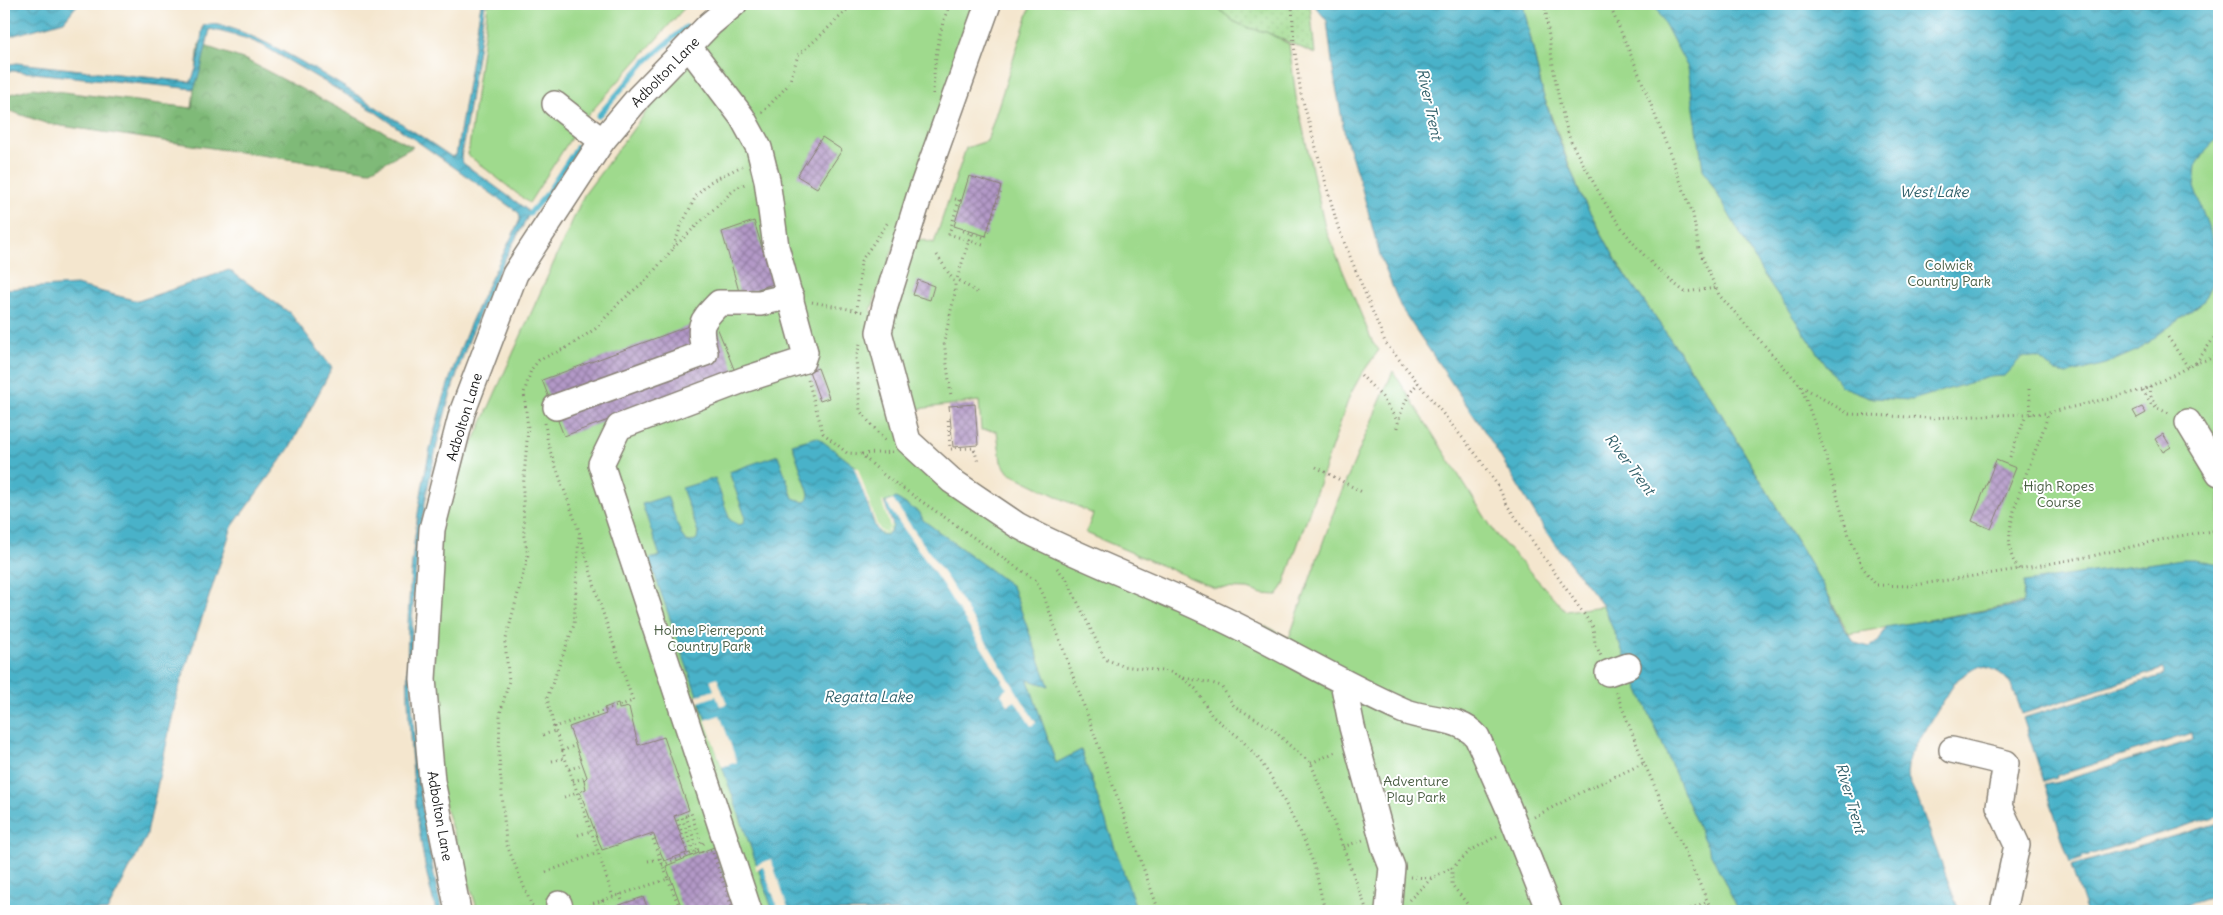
<svg xmlns="http://www.w3.org/2000/svg" width="2223" height="915" viewBox="0 0 2223 915" font-family="Delius,sans-serif">
<style>
.grass{fill:url(#grass-dots);stroke:#5e7b54}
.forest{fill:url(#forest-crowns);stroke:#4e6b4a}
.green{fill:#9fda8d;stroke:#5e7b54}
.water{fill:url(#water-waves);stroke:#336772}
.pier{fill:#f4e6ce}
.lines{fill:none;stroke-linecap:round;stroke-linejoin:round}
.stream{stroke:#4ab2c9;stroke-width:5}
.building{fill:url(#building-cross-hatch)}
.minor-casing{stroke:#888175;stroke-width:28}
.path{stroke:#888175;stroke-width:3;stroke-dasharray:1 4;stroke-linecap:butt}
.minor{stroke:#fff;stroke-width:25}
.path-bridge{stroke:#888175;stroke-width:3;stroke-dasharray:1 4;stroke-linecap:butt}
.labels{text-anchor:middle;dominant-baseline:central;stroke-width:4;stroke-linejoin:round;paint-order:stroke}
.street-label{font-size:14px;fill:#1c1c1c;stroke:#fff}
.park-label{font-size:14px;fill:#4a5e44;stroke:#fff}
.water-label{font-size:15px;font-style:italic;fill:#31606a;stroke:#fff}
</style>
<defs>
<pattern id="grass-dots" width="8" height="8" patternUnits="userSpaceOnUse" patternTransform="scale(1.25)"><rect width="8" height="8" fill="#9fda8d"/><path d="M2 2h.1M6 6h.1" fill="none" stroke="#88ba79" stroke-width="1.8" stroke-linecap="round"/></pattern>
<pattern id="forest-crowns" width="20" height="18" patternUnits="userSpaceOnUse" patternTransform="scale(1.25)"><rect width="20" height="18" fill="#7fba78"/><path d="M2 6a3 3 0 1 1 6 0M12 15a3 3 0 1 1 6 0" fill="none" stroke="#6d9f67"/></pattern>
<pattern id="water-waves" width="16" height="10" patternUnits="userSpaceOnUse" patternTransform="scale(1.25)"><rect width="16" height="10" fill="#4ab2c9"/><path d="M0 5q4-4 8 0t8 0" fill="none" stroke="#3d90a2"/></pattern>
<pattern id="building-cross-hatch" width="8" height="8" patternUnits="userSpaceOnUse" patternTransform="scale(1.25)"><rect width="8" height="8" fill="#b399c7"/><path d="M0 0l8 8M0 8l8-8" fill="none" stroke="#917ca1"/></pattern>
</defs>
<rect width="100%" height="100%" fill="#fff"/>
<filter id="ink" filterUnits="userSpaceOnUse"><feTurbulence type="fractalNoise" baseFrequency=".02" numOctaves="2"/><feDisplacementMap in="SourceGraphic" scale="10" xChannelSelector="R" yChannelSelector="G"/><feConvolveMatrix kernelMatrix="1 2 1 2 8 2 1 2 1" color-interpolation-filters="sRGB"/></filter>
<filter id="wash" filterUnits="userSpaceOnUse"><feTurbulence type="fractalNoise" baseFrequency=".0096" numOctaves="4" result="noise"/><feDisplacementMap in="SourceGraphic" scale="20" xChannelSelector="R" yChannelSelector="G"/><feGaussianBlur stdDeviation="1.12" result="paint"/><feColorMatrix in="noise" values="0 0 0 0 0 0 0 0 0 0 0 0 0 0 0 0 0 1.4 0 .05"/><feComposite in="paint" operator="in"/></filter>
<g filter="url(#wash)">
<rect width="100%" height="100%" fill="#f4e6ce"/>
<!-- grass -->
<polygon class="grass" points="1213,4 1310,4 1315,54 1266,32 1248,28 1233,21"/>
<!-- forest -->
<polygon class="forest" points="199,44 246,60 413,147 369,171 48,124 4,109 4,96 32,88 192,108"/>
<!-- green -->
<g class="green">
<polygon points="488,4 688,4 580,124 529,203 468,155"/>
<polygon points="743,4 982,4 871,310 879,321 908,450 1164,603 1270,628 1289,638 1338,500 1393,371 1497,536 1566,611 1603,606 1742,911 478,911 429,756 441,514 584,195 672,77"/>
<polygon points="1031,4 1213,4 1233,21 1248,28 1266,32 1289,44 1296,97 1325,228 1373,343 1379,350 1361,375 1350,395 1283,587 1277,595 1262,594 1248,589 1214,588 1086,533 1093,514 1009,473 1001,462 997,431 981,430 979,401 910,410 890,338 911,237 934,243 966,148 987,141"/>
<polygon points="1523,4 2219,4 2219,674 2185,574 1849,634 1821,582 1716,405 1620,267 1580,194 1543,94"/>
</g>
<!-- water -->
<g class="water">
<polygon points="4,4 78,4 64,21 4,38"/>
<path d="M481 4H485L461 158 463 163 526 209 529 214C524 225 517 236 511 247 489 290 467 340 453 386 399 563 400 732 442 911H436C421 859 415 805 411 750 400 612 413 467 465 337 480 298 500 261 518 224L520 219 519 213 374 111 262 45 245 38 210 29 201 69 194 89 13 71 4 72V65L17 63 191 82 197 66 203 26C235 8 417 134 452 157L456 155Z"/>
<path d="M1318 4H1523L1543 94 1553 124 1580 194 1620 267 1716 405 1821 582 1844 628 1855 643 1870 647 1879 641 1886 627 2020 605 2023 602 2024 582 2182 559H2195L2219 564V819L2218 816 2082 857V859L2070 863 2045 785 2059 782 2193 740 2192 733 2056 776 2057 778 2044 782 2023 718 2164 675 2163 669 2022 714C2013 687 2009 670 1978 666L1958 679 1951 689 1909 757 1907 776 1917 797 1959 911H1739L1701 834 1603 606 1546 532 1489 438 1401 308 1380 256 1362 189 1345 136 1333 70 1327 21 1315 6Z"/>
<polygon points="1654,4 2219,4 2219,137 2206,150 2196,166 2194,187 2214,243 2216,276 2203,302 2136,351 2106,364 2068,374 2056,372 2039,358 2022,357 2004,376 1989,377 1912,400 1872,398 1841,386 1762,272 1703,169 1688,68"/>
<polygon points="229,270 290,313 332,368 291,446 232,527 178,691 146,838 107,911 4,911 4,289 76,285 138,301"/>
<polygon points="817,437 855,466 875,526 880,534 887,535 893,527 884,502 896,498 920,513 923,520 1012,586 1049,686 1028,680 1056,763 1081,750 1137,911 773,911 649,559 660,556 642,504 667,496 682,536 686,541 692,542 697,539 698,532 682,488 715,478 730,520 739,525 744,523 745,516 729,472 778,455 793,498 804,502 808,498 809,494 792,444"/>
<polygon points="2219,823 2219,895 2167,911 2086,911 2071,866"/>
</g>
<!-- pier -->
<g class="pier">
<polygon points="854,467 858,468 877,525 881,531 886,533 890,527 882,502 883,500 892,524 888,532 883,533 880,532 877,529"/>
<polygon points="893,500 949,581 1036,723 1031,726 1015,701 1008,705 1001,694 1007,688 942,584 886,503"/>
<polygon points="717,677 727,704 720,706 716,696 696,703 694,697 714,690 710,680"/>
<polygon points="720,715 737,762 722,767 705,720"/>
<polygon points="771,859 789,911 779,911 763,867 756,870 755,865"/>
</g>
<g class="lines">
<!-- stream -->
<g class="stream">
<polyline points="598,116 644,63 686,27"/>
<polyline points="529,214 545,196 577,147"/>
</g>
</g>
<g id="blocks">
<!-- building -->
<g class="building">
<polygon points="822,137 842,150 817,188 797,176"/>
<polygon points="969,176 1001,186 986,236 954,226"/>
<polygon points="754,221 773,284 740,295 722,232"/>
<polygon points="918,280 934,286 930,300 913,295"/>
<polygon points="713,317 736,374 564,436 542,380"/>
<polygon points="818,368 829,398 820,401 809,371"/>
<polygon points="975,404 978,445 953,447 949,406"/>
<polygon points="2142,407 2146,413 2137,418 2133,411"/>
<polygon points="2163,434 2171,447 2163,452 2155,439"/>
<polygon points="1996,460 2016,468 1991,529 1972,521"/>
<polygon points="618,703 619,709 629,707 638,745 664,737 689,810 674,816 687,853 664,861 653,833 602,850 580,792 586,789 584,780 587,777 569,727 606,714 604,708"/>
<polygon points="714,847 736,911 683,911 666,866"/>
<polygon points="643,897 648,909 643,911 609,911 608,909"/>
</g>
</g>
</g>
<g filter="url(#ink)">
<use href="#blocks" fill-opacity="0" stroke="#888175" stroke-width="1"/>
<g class="lines">
<!-- minor casing -->
<g class="minor-casing">
<g id="minor">
<path d="M988 4 920 194 885 306 879 332 908 441 952 481 1017 525 1034 534C1097 565 1162 589 1225 620 1285 649 1342 684 1404 711 1428 721 1459 716 1477 737L1508 807 1549 911"/>
<polyline points="689,47 742,117 759,148 767,180 776,247 805,352 802,361 743,380 619,427 601,464 749,911"/>
<polyline points="555,104 602,141"/>
<path d="M556 407 705 353C698 324 700 323 719 303H760L786 297H791"/>
<polyline points="2188,422 2219,473"/>
<polyline points="1608,673 1628,666"/>
<polyline points="1343,682 1352,727 1385,849 1392,867 1388,911"/>
<polyline points="1952,750 2006,763 1999,806 2017,845 2004,906 2006,911"/>
<polyline points="559,904 561,911"/>
<polyline points="458,911 432,781 423,679 432,529 462,413 515,274 602,141 639,97 710,24 734,4"/>
</g>
</g>
<!-- path -->
<g class="path">
<polyline points="1292,4 1294,45 1301,94 1338,227 1385,342 1478,457 1498,486 1507,505 1593,627 1595,643 1601,656"/>
<path d="M1545 4C1550 46 1556 99 1570 139 1574 150 1582 161 1588 172 1613 221 1641 259 1685 292L1716 288"/>
<polyline points="1609,4 1640,76 1693,214 1699,250 1719,295 1801,386 1849,414 1928,418 2048,413 2143,390 2196,363 2219,356"/>
<path d="M933 94C934 64 938 31 950 4"/>
<polyline points="762,113 789,84 798,55 819,37 853,4"/>
<polyline points="2215,165 2219,166"/>
<polyline points="955,199 962,201"/>
<polyline points="959,200 949,234 986,246"/>
<polyline points="963,231 985,238 1001,191"/>
<polyline points="971,234 957,279 978,293"/>
<polyline points="673,248 736,188 747,183"/>
<polyline points="937,255 955,283 955,293 944,342 951,396"/>
<polyline points="812,302 864,312"/>
<polyline points="857,311 861,261 888,222"/>
<polyline points="2168,337 2188,367"/>
<polyline points="860,344 856,358 860,411 886,442"/>
<polyline points="2196,363 2219,331"/>
<polyline points="1361,375 1382,397 1398,422"/>
<polyline points="808,380 823,433 847,453 861,454 885,476 1035,580 1043,594 1159,911"/>
<polyline points="1801,386 1825,452 1846,528 1861,565 1876,585 1909,586 2019,569 2092,556 2173,537 2219,530"/>
<polyline points="2150,386 2151,396 2158,408"/>
<polyline points="2029,389 2031,415"/>
<polyline points="2143,390 2152,406 2171,414"/>
<polyline points="950,417 948,417 950,449 974,448 978,463"/>
<polyline points="545,423 548,445 579,531 599,601 633,701 554,727 591,831 613,897"/>
<path d="M1397 428C1400 412 1407 395 1418 383"/>
<polyline points="862,454 893,452"/>
<polyline points="2010,457 2026,415"/>
<polyline points="1316,467 1362,492"/>
<polyline points="1057,568 1067,580 1105,659 1123,666 1170,672 1183,678 1196,689 1212,716 1240,738 1259,759 1276,785 1304,840 1314,865 1325,911"/>
<path d="M2019 569C1989 536 2040 452 2048 413"/>
<polyline points="1184,678 1212,683 1221,686 1234,706 1273,729 1288,744 1311,763 1366,908"/>
<polyline points="1616,692 1644,763 1712,911"/>
<polyline points="554,727 547,698 574,625 579,534"/>
<polyline points="543,735 555,731"/>
<polyline points="562,751 576,745"/>
<polyline points="552,761 565,758"/>
<polyline points="1311,763 1338,751"/>
<polyline points="569,769 583,765"/>
<polyline points="573,781 585,778"/>
<polyline points="564,797 577,792"/>
<polyline points="676,815 689,855"/>
<polyline points="687,815 691,813 702,845 705,842"/>
<polyline points="686,816 682,817 693,851 692,852"/>
<polyline points="1534,817 1588,789 1644,763"/>
<polyline points="578,835 591,831"/>
<polyline points="1343,847 1363,840"/>
<polyline points="648,861 660,859"/>
<polyline points="662,865 698,851 686,816"/>
<polyline points="546,872 598,853"/>
<polyline points="1410,877 1431,878"/>
<polyline points="668,879 681,911"/>
<polyline points="620,894 623,904"/>
<polyline points="602,900 606,911"/>
<polyline points="1409,900 1432,878 1451,868"/>
<polyline points="579,908 668,879 651,834"/>
<polyline points="534,911 506,843 499,757 500,714 509,681 505,643 528,555 524,536 523,490 528,428 524,393 531,370 539,360 568,347 595,329 619,303 646,280 672,250 681,226 696,196 710,182 742,166"/>
<polyline points="1473,911 1452,885 1452,868 1470,851 1497,836"/>
<polyline points="1686,911 1708,901"/>
</g>
<!-- minor -->
<use href="#minor" class="minor"/>
<!-- path-bridge -->
<polyline class="path-bridge" points="698,851 701,850 702,853 712,850 733,911"/>
</g>
</g>
<g class="labels">
<!-- street labels -->
<g class="street-label">
<text transform="translate(665 72) rotate(-46)">Adbolton Lane</text>
<text transform="translate(464 417) rotate(-73)">Adbolton Lane</text>
<text transform="translate(440 816) rotate(80)">Adbolton Lane</text>
</g>
<!-- park labels -->
<g class="park-label">
<text x="1949" y="265">Colwick<tspan x="1949" dy="16">Country Park</tspan></text>
<text x="2059" y="486">High Ropes<tspan x="2059" dy="16">Course</tspan></text>
<text x="709" y="630">Holme Pierrepont<tspan x="709" dy="16">Country Park</tspan></text>
<text x="1416" y="781">Adventure<tspan x="1416" dy="16">Play Park</tspan></text>
</g>
<!-- water labels -->
<g class="water-label">
<text transform="translate(1430 104) rotate(78)">River Trent</text>
<text x="1934" y="191">West Lake</text>
<text transform="translate(1630 464) rotate(53)">River Trent</text>
<text x="868" y="696">Regatta Lake</text>
<text transform="translate(1851 798) rotate(74)">River Trent</text>
</g>
</g>
<!-- margin -->
<rect width="2223" height="915" fill="none" stroke="#fff" stroke-width="20"/>
</svg>
